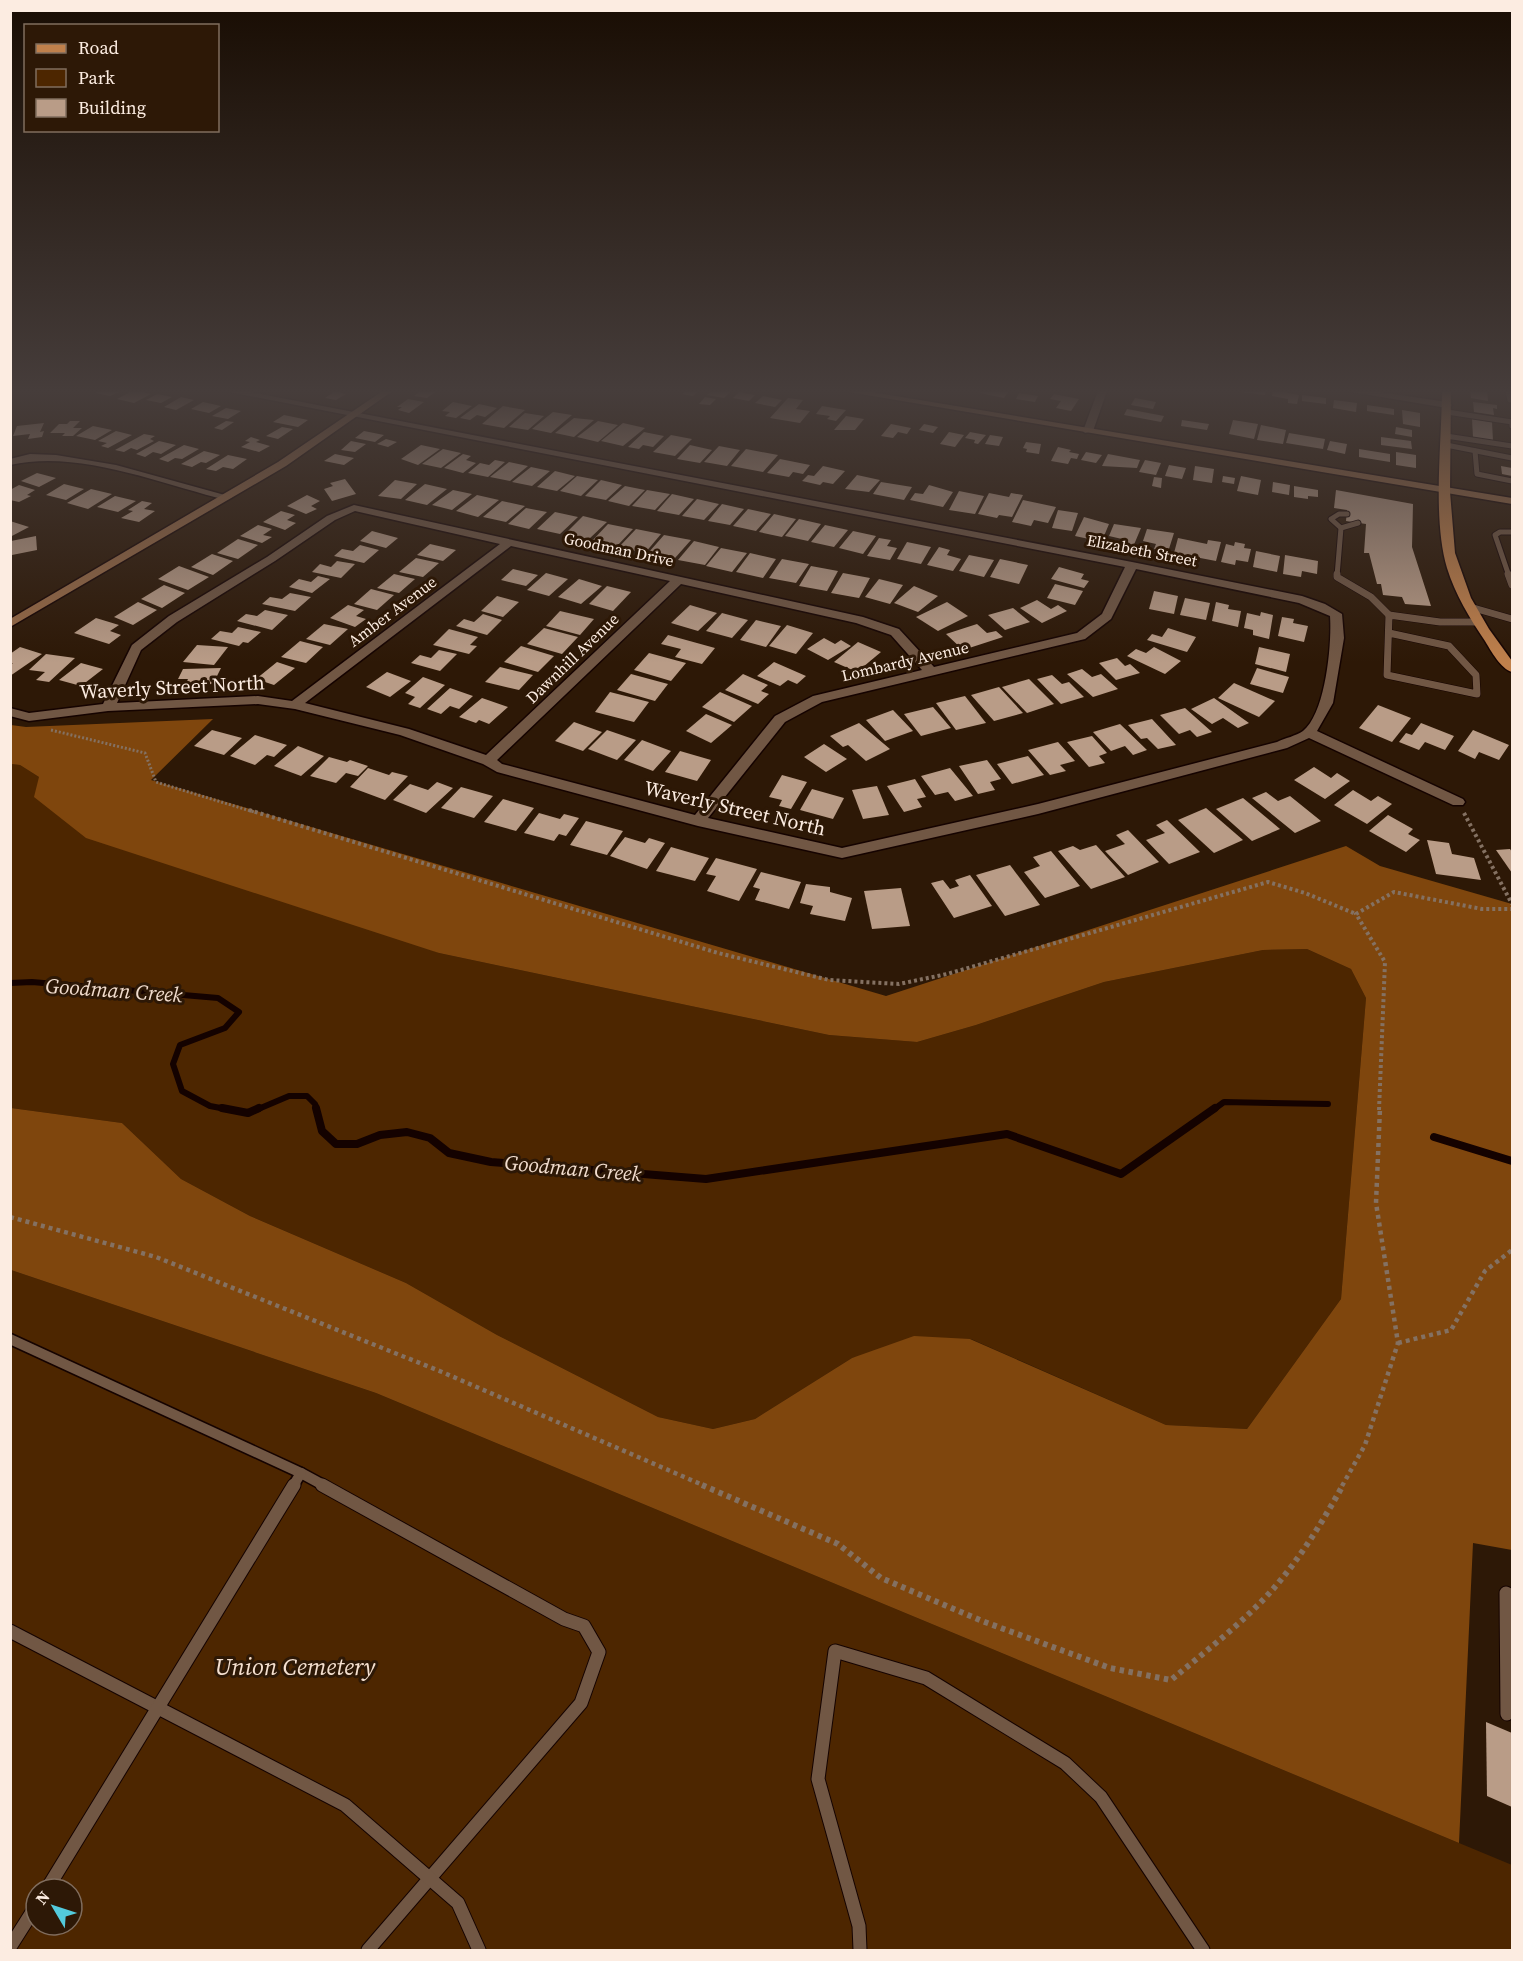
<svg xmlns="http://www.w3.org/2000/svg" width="1523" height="1961" viewBox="0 0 1523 1961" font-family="'Source Serif 4',serif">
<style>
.green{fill:#4d2600;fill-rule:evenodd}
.forest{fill:#7f460d}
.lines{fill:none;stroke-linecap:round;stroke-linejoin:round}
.stream-far1{stroke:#140200;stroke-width:6}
.stream{stroke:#140200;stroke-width:8}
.building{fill:#b99c87}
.service-far3-casing{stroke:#150300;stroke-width:7}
.service-far2-casing{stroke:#150300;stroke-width:8}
.service-far1-casing{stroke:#150300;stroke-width:13}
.service-casing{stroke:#150300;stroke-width:15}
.minor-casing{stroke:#150300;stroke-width:3}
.secondary-casing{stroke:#150300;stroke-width:3}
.primary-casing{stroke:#150300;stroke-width:3}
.path-far3{stroke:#847162;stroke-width:3;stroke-dasharray:2 2;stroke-linecap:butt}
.path-far2{stroke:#847162;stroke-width:4;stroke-dasharray:3 3;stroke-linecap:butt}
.path-far1{stroke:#847162;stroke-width:4.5;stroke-dasharray:4 4;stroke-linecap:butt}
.path{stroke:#847162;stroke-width:6;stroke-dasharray:4.5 4.5;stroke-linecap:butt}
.service-far3{stroke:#715744;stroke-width:5}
.service-far2{stroke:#715744;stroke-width:7}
.service-far1{stroke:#715744;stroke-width:10}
.service{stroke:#715744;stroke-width:13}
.minor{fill:#715744;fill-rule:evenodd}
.secondary{fill:#996b47;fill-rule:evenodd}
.primary{fill:#c0804b;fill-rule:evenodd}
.labels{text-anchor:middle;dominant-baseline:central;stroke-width:6;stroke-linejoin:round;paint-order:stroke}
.far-street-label{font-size:16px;fill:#fcece1;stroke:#2d1806}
.street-label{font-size:20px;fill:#fcece1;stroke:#2d1806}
.water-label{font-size:21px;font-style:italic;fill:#f2ddce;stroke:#2d1806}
.near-park-label{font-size:24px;font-style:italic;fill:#f5e0d0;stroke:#2d1806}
</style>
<rect width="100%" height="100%" fill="#2d1806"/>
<!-- green -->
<g class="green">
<polygon points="11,764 20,765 39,777 439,953 829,1035 917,1042 976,1025 1104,982 1263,950 1307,949 1351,969 1366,998 1341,1299 1247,1429 1166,1425 971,1339 852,1358 755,1419 713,1429 658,1417 497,1335 406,1283 250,1216 181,1179 122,1123 11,1108"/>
<path d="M11 1270 376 1393 1512 1865V1950H11ZM36 1889H72V1925H36Z"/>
</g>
<!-- forest -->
<polygon class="forest" points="213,719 151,780 886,996 1346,846 1380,866 1512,904 1512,1550 1473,1543 1459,1843 376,1393 11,1270 11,1108 122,1123 181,1179 250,1216 406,1283 497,1335 658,1417 713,1429 755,1419 852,1358 914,1336 970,1339 1166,1425 1247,1429 1341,1299 1366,998 1351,969 1307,949 1263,950 1104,982 976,1025 917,1042 829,1035 439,953 86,838 34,797 39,777 20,765 11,764 11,725 26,727"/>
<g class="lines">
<!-- stream-far1 -->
<g class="stream-far1">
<polyline points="10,983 32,982 218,998 239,1012 225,1028 180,1045 173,1064 182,1091 210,1106 231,1110"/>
<polyline points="256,1110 289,1096 307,1096 315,1104 317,1110"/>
<polyline points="1213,1110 1224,1102 1328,1104"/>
</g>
<!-- stream -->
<g class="stream">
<polyline points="222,1108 248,1113 259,1108"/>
<polyline points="316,1108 322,1131 336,1144 357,1144 380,1135 407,1132 430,1138 449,1153 491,1162 706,1179 1007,1134 1121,1174 1215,1108"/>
<polyline points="1434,1137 1512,1161"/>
</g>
</g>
<!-- building -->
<g class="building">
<polygon points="105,388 129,388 110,396 95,393"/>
<polygon points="424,388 429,388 438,390 427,398 414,396"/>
<polygon points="689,388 702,388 693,396 682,394"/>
<polygon points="983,388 1006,388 1010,389 1004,398 980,393"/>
<polygon points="1242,388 1260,388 1266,389 1265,395 1241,392"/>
<polygon points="1470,388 1487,388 1488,401 1471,398"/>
<polygon points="721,389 731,391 724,398 707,395 713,390"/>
<polygon points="134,390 151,394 134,403 117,399"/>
<polygon points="1273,390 1299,395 1297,404 1288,403 1288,399 1272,396"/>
<polygon points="335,391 346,394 336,400 325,398"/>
<polygon points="739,392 755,395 749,401 733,398"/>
<polygon points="1019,393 1038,396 1035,402 1016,399"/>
<polygon points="157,394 172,397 161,403 146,400"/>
<polygon points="1054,394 1079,399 1071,411 1056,408 1061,401 1050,399"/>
<polygon points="1302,395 1326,398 1326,404 1302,401"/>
<polygon points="763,396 782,400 775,407 755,403"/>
<polygon points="181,397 194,400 176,410 164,407"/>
<polygon points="705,397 716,399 710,405 699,404"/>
<polygon points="788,398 803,400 796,409 810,411 800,423 770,418"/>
<polygon points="1135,398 1156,402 1153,409 1131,405"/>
<polygon points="408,399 424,402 409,413 398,410 402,407 397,407"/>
<polygon points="1334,400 1357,403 1356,412 1333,408"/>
<polygon points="203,402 221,406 209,413 191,409"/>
<polygon points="453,402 472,406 456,418 445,416 450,412 442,411"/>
<polygon points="1473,402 1497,405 1497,409 1493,408 1494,415 1474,412"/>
<polygon points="479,404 497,408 485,417 477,415 470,420 460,418"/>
<polygon points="1367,405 1394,409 1394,415 1367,411"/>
<polygon points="503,406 525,410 504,428 482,424"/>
<polygon points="822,406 846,410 836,421 827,419 830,416 816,414"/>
<polygon points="226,408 241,411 228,419 212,416"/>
<polygon points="1127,409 1164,416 1161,422 1124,415"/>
<polygon points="1402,410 1420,413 1420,427 1403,424"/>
<polygon points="553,412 572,415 551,433 532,429"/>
<polygon points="525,413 544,416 528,430 509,427"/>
<polygon points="284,415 308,420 298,427 273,422"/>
<polygon points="846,416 864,419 855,430 834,430"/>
<polygon points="574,418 594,420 574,437 555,433"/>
<polygon points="1472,419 1492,422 1493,441 1473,437"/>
<polygon points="1182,420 1209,424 1207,430 1181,426"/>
<polygon points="1233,420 1258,424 1254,439 1229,434"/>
<polygon points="70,421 80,421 73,428 82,428 73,436 62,436 65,433 50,433 59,424 67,424"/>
<polygon points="226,421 234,422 222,430 214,428"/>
<polygon points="598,421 618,425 598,442 577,437"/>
<polygon points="44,423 40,432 44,431 42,437 28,439 30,434 13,436 17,426"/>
<polygon points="623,423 645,428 623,446 601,441"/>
<polygon points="891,424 911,428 907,434 898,432 893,438 881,436"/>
<polygon points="924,424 938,427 933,433 919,430"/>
<polygon points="1261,425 1286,430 1283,444 1257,440"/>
<polygon points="93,426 112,430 95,440 76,436"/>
<polygon points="282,427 293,429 278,439 266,436"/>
<polygon points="1396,427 1412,430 1412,437 1395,434"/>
<polygon points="116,431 132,435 108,448 101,446 107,443 98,441"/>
<polygon points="364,431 384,435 375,442 355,438"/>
<polygon points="644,432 664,436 653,447 643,445 639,449 628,447"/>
<polygon points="949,432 964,435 955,447 940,444"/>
<polygon points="970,432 986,435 978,444 974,443 975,440 965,438"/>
<polygon points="1289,433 1325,439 1323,449 1286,443"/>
<polygon points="144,434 155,436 150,439 154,441 137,450 131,448 124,452 115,450"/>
<polygon points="671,435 692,439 675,456 653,452"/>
<polygon points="990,435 1003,437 999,446 985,444"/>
<polygon points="251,437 260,440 256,442 270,446 259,452 241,447 250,442 245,441"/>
<polygon points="1381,437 1411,441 1412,449 1381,445"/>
<polygon points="386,439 397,442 388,447 377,444"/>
<polygon points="159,441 176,445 161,454 153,452 145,457 136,454"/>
<polygon points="351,441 366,444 355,452 341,450"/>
<polygon points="1330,441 1347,444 1345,454 1327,450"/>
<polygon points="1026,442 1041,444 1039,454 1026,452 1027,449 1023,448"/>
<polygon points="184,445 199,449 182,459 175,458 168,462 159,459"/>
<polygon points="421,445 440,449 418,465 401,459"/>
<polygon points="690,445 712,450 700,463 677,459"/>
<polygon points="719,446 740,450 727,466 704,462"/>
<polygon points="1058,447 1071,450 1069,452 1079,454 1077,459 1071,458 1068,464 1051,461"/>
<polygon points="443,449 461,453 441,468 422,464"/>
<polygon points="746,449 778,455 763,472 731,466"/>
<polygon points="1359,449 1390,454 1390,462 1359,457"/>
<polygon points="204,451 220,455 206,463 201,462 192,467 181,464"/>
<polygon points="1086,452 1102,455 1096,463 1081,460"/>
<polygon points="1396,452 1416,455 1416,468 1396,465"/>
<polygon points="335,454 354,458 344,465 324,461"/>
<polygon points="463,454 471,456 466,460 476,463 463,473 444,468"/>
<polygon points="1108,454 1140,460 1137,468 1102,466"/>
<polygon points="228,455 247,459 233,469 223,467 216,471 206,469"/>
<polygon points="780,459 810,465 803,474 793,472 789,477 767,473"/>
<polygon points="495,460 505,462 488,477 468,473 480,463 489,465"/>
<polygon points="1145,460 1161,463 1156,475 1139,472"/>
<polygon points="509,462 528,466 510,481 490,477"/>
<polygon points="1169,465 1186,468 1182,479 1165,476"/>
<polygon points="823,466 845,471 833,484 823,482 820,485 802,481 808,475 814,476"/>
<polygon points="1195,466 1214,469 1212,483 1193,480"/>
<polygon points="1501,466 1512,468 1512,476 1502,474"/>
<polygon points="531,467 550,471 532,486 512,482"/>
<polygon points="555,471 575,476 557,491 537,487"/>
<polygon points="37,473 56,478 39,487 21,481"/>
<polygon points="857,475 880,480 869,492 845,489"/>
<polygon points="577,476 598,480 581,496 560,491"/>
<polygon points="1223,476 1235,478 1234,484 1222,482"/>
<polygon points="1241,476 1261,480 1258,495 1237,491"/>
<polygon points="1154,477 1162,478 1161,488 1152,486"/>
<polygon points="345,479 356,494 332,501 324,489 333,486 330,483"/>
<polygon points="395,480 417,484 401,499 378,496"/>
<polygon points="601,480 622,485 606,500 585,496"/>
<polygon points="881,482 912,487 904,500 873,494"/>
<polygon points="1273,482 1290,485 1289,495 1272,492"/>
<polygon points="64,484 84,489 66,500 46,495"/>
<polygon points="425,484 447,489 427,505 405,500"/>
<polygon points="19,485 35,490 27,495 31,496 19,502 10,500 10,490"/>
<polygon points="929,485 953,492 943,507 910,500 915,493 923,494"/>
<polygon points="625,486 645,490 629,506 608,501"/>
<polygon points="1294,486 1318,490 1318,497 1308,496 1308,499 1294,497"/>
<polygon points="91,489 112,494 88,509 67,503"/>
<polygon points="453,490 472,494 452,510 432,505"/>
<polygon points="647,490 670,494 655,510 632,506"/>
<polygon points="1336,490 1413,504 1412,547 1431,606 1405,604 1402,597 1383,595 1381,584 1377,584 1369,553 1364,553 1366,524 1346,521 1347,510 1334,508"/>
<polygon points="959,491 984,496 975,514 949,510"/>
<polygon points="989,493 1009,497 1011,493 1023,495 1012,517 999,515 997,518 978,514"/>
<polygon points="672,494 694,499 679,515 657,511"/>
<polygon points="307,495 320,501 311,506 317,509 306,514 287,506"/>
<polygon points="477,495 499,500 478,517 456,511"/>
<polygon points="115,496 136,501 118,512 97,507"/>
<polygon points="697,499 719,504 704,520 682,516"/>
<polygon points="1023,500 1056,507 1048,523 1034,520 1031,526 1012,522"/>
<polygon points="142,501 152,503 144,509 155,511 139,522 121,518 133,511 128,510"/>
<polygon points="502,501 525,506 506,522 483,517"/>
<polygon points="722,504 744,509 730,525 708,521"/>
<polygon points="526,508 547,512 529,529 508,524"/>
<polygon points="748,509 771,514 756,531 733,526"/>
<polygon points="1058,510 1078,513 1072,531 1052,528"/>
<polygon points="281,511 295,515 287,520 296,523 285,530 263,522"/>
<polygon points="555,512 578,517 560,534 537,529"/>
<polygon points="774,514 796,519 782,537 759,532"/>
<polygon points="583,516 607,522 589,539 565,534"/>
<polygon points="1084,517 1109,524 1104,536 1091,533 1089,539 1075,536"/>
<polygon points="799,519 821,524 808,541 785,536"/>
<polygon points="10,521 29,527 10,537"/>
<polygon points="608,524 633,529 617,546 592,541"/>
<polygon points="1114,524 1141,528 1133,547 1120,544 1122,539 1109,536"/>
<polygon points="258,525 272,529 263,535 272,537 262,543 240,536"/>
<polygon points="825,525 848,530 834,547 811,542"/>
<polygon points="636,529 661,534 645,553 619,547"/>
<polygon points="1147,529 1174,533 1168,552 1154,549 1156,544 1143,541"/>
<polygon points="372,531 398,538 386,548 360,541"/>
<polygon points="853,531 876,536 863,554 839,548"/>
<polygon points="664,535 691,540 675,558 649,552"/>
<polygon points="36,536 37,550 12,555 11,541"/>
<polygon points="879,538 891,540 887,546 897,548 890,560 867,556"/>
<polygon points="1178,538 1207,544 1208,540 1221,542 1216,561 1174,553"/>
<polygon points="238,539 258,545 238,559 217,553"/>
<polygon points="694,541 719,547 705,565 678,560"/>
<polygon points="907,542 931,547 921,564 897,559"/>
<polygon points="1235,542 1245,544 1244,548 1251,549 1248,562 1236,560 1235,565 1221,562 1226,544 1234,546"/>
<polygon points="430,544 456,550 443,561 417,555"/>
<polygon points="360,545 379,550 364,563 334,556 342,549 353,551"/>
<polygon points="939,547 950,550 947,555 961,559 953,571 927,565"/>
<polygon points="721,548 747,553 732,572 706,566"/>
<polygon points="1256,551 1280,556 1277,572 1253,567"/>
<polygon points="750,553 776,559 763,578 736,572"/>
<polygon points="212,554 233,561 213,575 191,567"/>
<polygon points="969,555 994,560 984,577 959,571"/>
<polygon points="1285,555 1318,561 1317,574 1302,571 1301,577 1283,574"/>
<polygon points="416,558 439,563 423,577 399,572"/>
<polygon points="782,559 809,564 796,583 769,578"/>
<polygon points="1000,559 1028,565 1019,584 990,577"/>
<polygon points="337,561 355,564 341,578 312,572 320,564 331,567"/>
<polygon points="179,566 209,577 188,590 158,579"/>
<polygon points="811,566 838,571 827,591 799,586"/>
<polygon points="1059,567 1084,574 1081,579 1089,581 1084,588 1051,579"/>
<polygon points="513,569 538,575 526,586 501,580"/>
<polygon points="546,573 568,579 549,596 527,590"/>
<polygon points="843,573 870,578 859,598 831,593"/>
<polygon points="394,574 415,579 399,593 377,588"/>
<polygon points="318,576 330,579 312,593 289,587 299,579 311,582"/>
<polygon points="579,579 602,586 581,604 558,597"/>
<polygon points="879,579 903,585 890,604 865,597"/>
<polygon points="1055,584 1083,591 1075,605 1047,598"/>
<polygon points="164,585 185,593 162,608 141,599"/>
<polygon points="607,586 631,592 613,611 589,604"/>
<polygon points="914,586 938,596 918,612 894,603"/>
<polygon points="371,589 394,595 377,610 354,604"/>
<polygon points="1154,591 1178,596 1174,614 1149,609"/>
<polygon points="290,593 311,597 295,611 262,604 270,597 282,599"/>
<polygon points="497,596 519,602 503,617 481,611"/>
<polygon points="1185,598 1210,603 1206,620 1180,615"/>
<polygon points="1037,600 1051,609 1058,605 1067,611 1042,623 1020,608"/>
<polygon points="138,602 157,610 133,625 114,617"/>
<polygon points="947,602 968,616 938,631 916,617"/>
<polygon points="1216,602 1229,605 1228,609 1241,611 1238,627 1212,621"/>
<polygon points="348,605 364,610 356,616 366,619 355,627 330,618"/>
<polygon points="690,605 717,613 698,631 671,623"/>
<polygon points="1013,608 1030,622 1005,630 988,615"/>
<polygon points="265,610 288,615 272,630 237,621 246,614 257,616"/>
<polygon points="560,611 594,619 580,635 546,626"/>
<polygon points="1261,612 1273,615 1269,639 1253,635 1253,630 1244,628 1247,613 1260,616"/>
<polygon points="722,613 748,620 732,638 706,631"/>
<polygon points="483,614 502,620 487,635 456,626 464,619 474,622"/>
<polygon points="1282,617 1294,619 1293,623 1308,626 1304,642 1278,636"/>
<polygon points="96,618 119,625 110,631 121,635 109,644 74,633"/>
<polygon points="756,620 781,626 766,647 740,640"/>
<polygon points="324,624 348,629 330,645 306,639"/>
<polygon points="977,624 987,633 996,631 1003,637 963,650 946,634"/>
<polygon points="787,625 813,633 796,654 769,646"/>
<polygon points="238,627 261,632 248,643 243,642 239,646 211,639 220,631 232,633"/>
<polygon points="544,628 578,637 562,654 527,644"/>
<polygon points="1168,628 1196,637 1187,652 1147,640 1152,634 1162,637"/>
<polygon points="449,629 478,637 470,645 477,646 469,654 433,645"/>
<polygon points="668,635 715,648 702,664 675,657 681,649 661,644"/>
<polygon points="824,638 835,644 841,640 851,646 828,660 807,649"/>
<polygon points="300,641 323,647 306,663 281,657"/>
<polygon points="858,642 881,652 857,672 834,662"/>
<polygon points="197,645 228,647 214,665 183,662"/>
<polygon points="521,646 554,656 538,672 504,662"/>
<polygon points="20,647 42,654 10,676 10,665 13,663 10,663 10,654"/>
<polygon points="1154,647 1181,661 1165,674 1127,656 1136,649 1146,653"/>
<polygon points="1259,647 1290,654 1286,672 1255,664"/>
<polygon points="439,650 457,654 440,671 411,663 420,655 431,658"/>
<polygon points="649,653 686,663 671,681 634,670"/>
<polygon points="46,654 75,658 49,682 36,680 45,672 29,670"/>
<polygon points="1117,658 1125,666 1130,664 1140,673 1116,680 1099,663"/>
<polygon points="277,662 295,668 274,685 256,679"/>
<polygon points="774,662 806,676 797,684 788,680 780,686 757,676"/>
<polygon points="81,663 103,669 81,686 59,680"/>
<polygon points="500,667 533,675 519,690 485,682"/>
<polygon points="221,668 213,684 185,685 188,679 178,679 183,669"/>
<polygon points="1257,668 1289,677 1283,693 1250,684"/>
<polygon points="1082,669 1092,677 1101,674 1118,689 1093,697 1067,674"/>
<polygon points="387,672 411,681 390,697 366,687"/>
<polygon points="631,674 668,684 655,701 617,690"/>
<polygon points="743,674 768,685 761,691 769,694 758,704 725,690"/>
<polygon points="1052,675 1062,684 1069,682 1084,697 1061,704 1037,679"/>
<polygon points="423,677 445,685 420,708 408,704 415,697 405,693"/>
<polygon points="1029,679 1054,704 1027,713 1002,687"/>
<polygon points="1234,683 1275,701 1259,717 1218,698"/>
<polygon points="999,687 1023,713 994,721 971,695"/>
<polygon points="450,688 473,696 459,709 450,706 441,714 427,709"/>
<polygon points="610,692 649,702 634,722 595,712"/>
<polygon points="720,692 752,706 734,722 702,707"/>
<polygon points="965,696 986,723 956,730 936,703"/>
<polygon points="482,698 508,707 489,724 479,720 476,723 459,717"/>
<polygon points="1214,698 1249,723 1238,728 1223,718 1212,724 1191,709"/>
<polygon points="1378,705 1411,718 1392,742 1359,728"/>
<polygon points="933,707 951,728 921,736 904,714"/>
<polygon points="1185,708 1212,732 1197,737 1190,730 1179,734 1160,715"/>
<polygon points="893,710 913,731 885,741 866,720"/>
<polygon points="706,714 732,725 711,743 686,731"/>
<polygon points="1152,719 1176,745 1158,749 1147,738 1141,739 1128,725"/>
<polygon points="574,722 602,732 583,751 555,741"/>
<polygon points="859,723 890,749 866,761 848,745 843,747 830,736"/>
<polygon points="1421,723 1454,736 1445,750 1425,742 1419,750 1399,742 1406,733 1412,735"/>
<polygon points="1120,724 1147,750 1133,755 1125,746 1111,751 1093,732"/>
<polygon points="212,730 242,738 224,755 194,746"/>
<polygon points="607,730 636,740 617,760 588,749"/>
<polygon points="1473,730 1509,745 1499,760 1479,752 1475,759 1458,751"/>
<polygon points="255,735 287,745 274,757 267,755 255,765 230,756"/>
<polygon points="1092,736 1107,753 1099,756 1105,763 1089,767 1067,742"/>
<polygon points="642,740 671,751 653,771 624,760"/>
<polygon points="1058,742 1075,761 1060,765 1066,771 1050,775 1028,750"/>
<polygon points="824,744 847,759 826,772 804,757"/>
<polygon points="298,746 324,756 301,776 274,766"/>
<polygon points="680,751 711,760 697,781 665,772"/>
<polygon points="1028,756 1044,775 1012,784 997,764"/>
<polygon points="329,757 347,762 350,760 368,766 358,776 346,773 336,783 310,776"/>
<polygon points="987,760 1001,779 990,782 995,790 978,794 959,766"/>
<polygon points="1314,767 1331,778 1337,773 1350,781 1325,799 1294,780"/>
<polygon points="368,768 389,775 392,772 408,776 385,800 350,787"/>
<polygon points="950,768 973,796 955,801 948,792 935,795 921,776"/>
<polygon points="782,775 807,782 791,809 779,806 782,800 769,797"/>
<polygon points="915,779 926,797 917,799 922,807 904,812 887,786"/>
<polygon points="437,782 453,788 426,813 393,800 410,784 428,790"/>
<polygon points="877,786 889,815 863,819 852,790"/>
<polygon points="461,787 493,796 474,818 441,808"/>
<polygon points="812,789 844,798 833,819 800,810"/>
<polygon points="1353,790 1371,801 1378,796 1392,804 1367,824 1334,805"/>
<polygon points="1266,792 1278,801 1290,796 1321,821 1295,833 1252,798"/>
<polygon points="1243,798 1280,829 1252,841 1216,809"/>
<polygon points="503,799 534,808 516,831 484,822"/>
<polygon points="1206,808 1243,840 1214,853 1178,820"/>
<polygon points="539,813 560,819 564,814 579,818 566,836 559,834 554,841 524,833"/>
<polygon points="1388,815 1413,829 1408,834 1420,840 1406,852 1369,831"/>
<polygon points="1167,820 1200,852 1169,864 1146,840 1165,833 1156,825"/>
<polygon points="586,821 623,831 607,855 570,845"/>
<polygon points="1128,830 1159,862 1128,875 1105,851 1125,844 1116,835"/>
<polygon points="625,837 645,843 649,838 665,843 647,869 610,856"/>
<polygon points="1427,840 1449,843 1452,854 1474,858 1481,880 1436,874"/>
<polygon points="1096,845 1125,877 1091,889 1058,851 1073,846 1080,850"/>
<polygon points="671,847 709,858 695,881 656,871"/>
<polygon points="1510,849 1512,852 1512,873 1496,850"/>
<polygon points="1051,851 1080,886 1045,898 1024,872 1040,866 1033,857"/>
<polygon points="716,858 757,869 739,901 707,891 716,876 706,874"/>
<polygon points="1010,865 1040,905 1005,916 976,875"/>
<polygon points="761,872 801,882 789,909 755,900 760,889 753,887"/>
<polygon points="970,875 992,906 954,918 931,883 943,880 950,889 959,886 955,880"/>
<polygon points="806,884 830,887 830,892 852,898 845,921 810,914 813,906 800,903"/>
<polygon points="901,888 910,926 872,929 864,891"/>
<polygon points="1486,1722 1512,1733 1512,1807 1487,1796"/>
</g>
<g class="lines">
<!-- service-far3 casing -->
<g class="service-far3-casing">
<g id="service-far3">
<polyline points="1507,388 1510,400"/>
<polyline points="1447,412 1512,422 1512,426"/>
<polyline points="1446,436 1512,446"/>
<polyline points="1446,445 1512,458"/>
<polyline points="1475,451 1477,474 1512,481"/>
<polyline points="1341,528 1331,519 1339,514 1347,514"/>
<polyline points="1337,576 1341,528 1358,523"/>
<polyline points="1509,576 1495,535 1500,532 1512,532"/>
</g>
</g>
<!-- service-far2 casing -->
<g class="service-far2-casing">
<g id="service-far2">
<polyline points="1337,574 1337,577 1371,597 1389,615"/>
<polyline points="1508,574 1512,585"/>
<polyline points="1470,607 1512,619"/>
<polyline points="1389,633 1449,646 1476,675 1477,694 1387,675 1389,615 1440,622 1479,622"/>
</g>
</g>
<!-- service-far1 casing -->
<g class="service-far1-casing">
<g id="service-far1">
<polyline points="10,1339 301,1473 325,1486"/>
<polyline points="293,1486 301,1473"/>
</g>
</g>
<!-- service casing -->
<g class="service-casing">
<g id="service">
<polyline points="322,1485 564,1619 584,1626 599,1652 581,1703 368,1950"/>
<polyline points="10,1631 345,1805 458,1903 479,1950"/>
<polyline points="1507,1714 1506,1593 1512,1596"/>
<polyline points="47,1889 294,1485"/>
<polyline points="10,1947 36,1906"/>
<polyline points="860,1950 859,1926 818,1779 835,1651 926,1678 1065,1763 1101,1797 1203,1950"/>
</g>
</g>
<!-- minor casing -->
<g class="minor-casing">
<g id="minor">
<path d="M209 388H229L1132 562 1302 596 1325 604 1342 614 1344 638 1333 703 1317 731 1463 799 1465 802 1463 805H1453L1309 738 1287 748 1038 814 842 858 698 826 497 772 483 764 400 735 295 709 258 704 108 711 29 721 10 716V708L29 713 103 704 132 645 169 616 267 557 327 516 354 505 863 617 899 629 934 667 1077 633 1102 614 1125 567ZM355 511 500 544 292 701 258 696 117 703 141 650 177 622 275 561 335 520ZM511 546 670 581 486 755 409 729 305 703ZM1136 569 1299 603 1330 616C1332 642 1326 713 1303 731 1296 736 1285 738 1277 742L1038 804 842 848 708 818 785 722 822 702 1085 639 1111 619ZM681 584 856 623 891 635 922 670 813 696 775 716 695 815 502 764 497 760Z"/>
<polygon points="1099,388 1108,388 1093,431 1085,433 1083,431"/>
<polygon points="1328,388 1352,388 1447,402 1452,405 1447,408"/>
<path d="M30 454 56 455 116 465 232 497 227 500C160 484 79 449 10 465V459Z"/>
</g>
</g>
<!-- secondary casing -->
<g class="secondary-casing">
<g id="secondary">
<polygon points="387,388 397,388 286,466 10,627 10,619 278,462"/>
<polygon points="825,388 847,388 1512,498 1512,504"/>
</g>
</g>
<!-- primary casing -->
<g class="primary-casing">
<path id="primary" d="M1442 388H1451L1450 492 1455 553 1471 598 1489 629 1512 661V672C1501 669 1491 651 1485 641 1470 619 1455 594 1447 568 1432 517 1442 442 1442 388Z"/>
</g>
<!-- path-far3 -->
<polyline class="path-far3" points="51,730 145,753 156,782 254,812"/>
<!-- path-far2 -->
<g class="path-far2">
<polyline points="249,810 718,953 829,980 899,984 947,974 1268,882 1305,893 1356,914"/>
<polyline points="1464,813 1512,904"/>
<polyline points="1379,1110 1385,962 1356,914 1394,892 1482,909 1512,909"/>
</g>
<!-- path-far1 -->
<g class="path-far1">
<polyline points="10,1217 156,1257 442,1372 705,1486"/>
<polyline points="1398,1343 1451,1330 1485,1271 1512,1250"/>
<polyline points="1342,1486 1365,1445 1398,1343 1376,1203 1380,1108"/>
</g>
<!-- path -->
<path class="path" d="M702 1485 838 1544 881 1578 982 1621 1110 1668 1171 1680C1206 1651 1244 1622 1274 1588 1301 1557 1323 1521 1343 1485"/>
<!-- service-far3 -->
<use href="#service-far3" class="service-far3"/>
<!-- service-far2 -->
<use href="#service-far2" class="service-far2"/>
<!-- service-far1 -->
<use href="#service-far1" class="service-far1"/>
<!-- service -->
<use href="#service" class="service"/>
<!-- minor -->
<use href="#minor" class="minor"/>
<!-- secondary -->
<use href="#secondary" class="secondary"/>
<!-- primary -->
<use href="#primary" class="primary"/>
</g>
<!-- sky -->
<linearGradient id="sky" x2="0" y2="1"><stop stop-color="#190d03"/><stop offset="0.59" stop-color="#463d3b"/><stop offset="1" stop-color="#463d3b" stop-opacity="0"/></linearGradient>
<rect width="1523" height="663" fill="url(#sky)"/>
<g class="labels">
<!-- far-street labels -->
<g class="far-street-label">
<text transform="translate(619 549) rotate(12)">Goodman Drive</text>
<text transform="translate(1142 550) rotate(11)">Elizabeth Street</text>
<text transform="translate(392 611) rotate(-37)">Amber Avenue</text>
<text transform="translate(572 658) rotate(-44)">Dawnhill Avenue</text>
<text transform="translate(905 661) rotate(-13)">Lombardy Avenue</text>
</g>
<!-- street labels -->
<g class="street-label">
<text transform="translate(172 687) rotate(-3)">Waverly Street North</text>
<text transform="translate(735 808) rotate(13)">Waverly Street North</text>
</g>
<!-- water labels -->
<g class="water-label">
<text transform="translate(114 990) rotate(4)">Goodman Creek</text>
<text transform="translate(573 1168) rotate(5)">Goodman Creek</text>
</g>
<!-- near-park labels -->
<g class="near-park-label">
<text x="295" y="1666">Union Cemetery</text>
</g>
</g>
<!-- border -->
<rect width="1523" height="1961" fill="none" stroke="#fcece1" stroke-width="24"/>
<!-- legend -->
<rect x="24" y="24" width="195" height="108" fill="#2d1806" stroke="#806d5e" stroke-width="1.5"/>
<rect x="36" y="44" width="30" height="9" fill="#c0804b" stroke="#806d5e" stroke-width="1.5"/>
<text x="78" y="54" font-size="18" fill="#fcece1">Road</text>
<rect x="36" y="69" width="30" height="18" fill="#4d2600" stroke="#806d5e" stroke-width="1.5"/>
<text x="78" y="84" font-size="18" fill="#fcece1">Park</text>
<rect x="36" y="99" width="30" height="18" fill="#b99c87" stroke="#806d5e" stroke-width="1.5"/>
<text x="78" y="114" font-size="18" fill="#fcece1">Building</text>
<!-- north arrow -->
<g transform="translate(54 1907) rotate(309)"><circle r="28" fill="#2d1806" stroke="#806d5e" stroke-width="1.5"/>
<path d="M0-4.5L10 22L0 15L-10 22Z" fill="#53cadc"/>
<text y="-9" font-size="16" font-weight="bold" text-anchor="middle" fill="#fcece1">N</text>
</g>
</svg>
